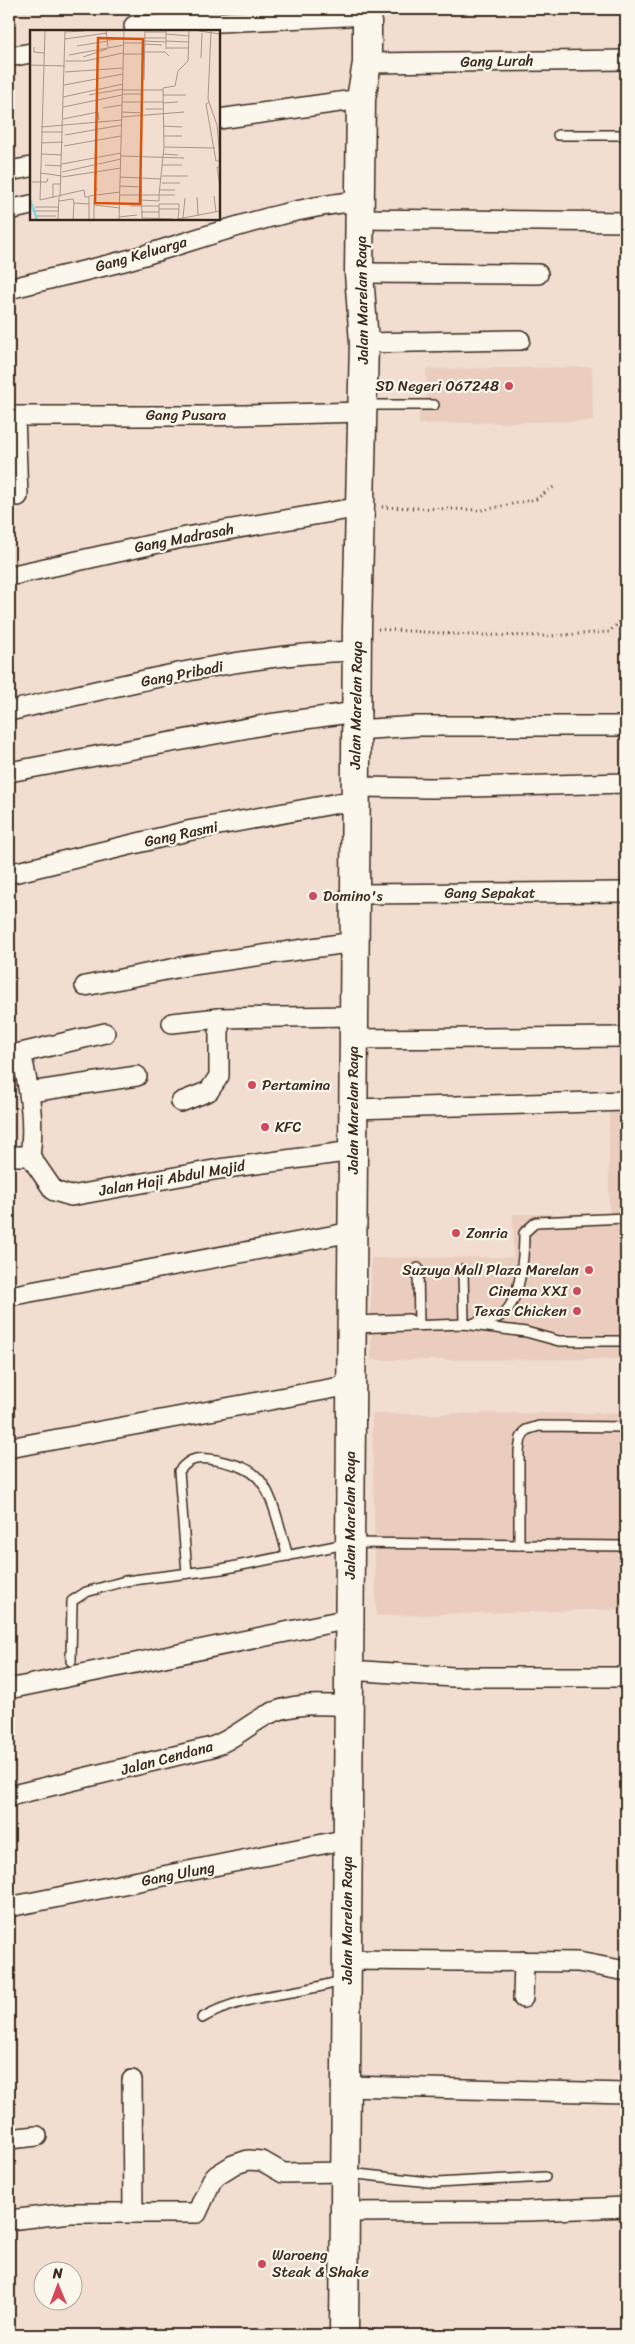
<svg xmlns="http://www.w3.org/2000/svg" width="635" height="2344" viewBox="0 0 635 2344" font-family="Sriracha,sans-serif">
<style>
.built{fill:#eacdbe}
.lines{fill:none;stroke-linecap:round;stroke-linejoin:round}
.lane-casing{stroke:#3b2a1e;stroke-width:12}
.street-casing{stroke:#3b2a1e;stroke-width:22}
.primary-casing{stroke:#3b2a1e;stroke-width:31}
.path{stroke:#3b2a1e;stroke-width:3;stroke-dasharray:1 4;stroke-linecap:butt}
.lane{stroke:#fbf7ec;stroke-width:9}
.street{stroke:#fbf7ec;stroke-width:19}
.primary{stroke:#fbf7ec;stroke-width:28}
.poi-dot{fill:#d1495b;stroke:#fbf7ec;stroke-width:2}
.labels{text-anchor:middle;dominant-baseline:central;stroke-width:4.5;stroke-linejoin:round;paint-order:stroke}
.street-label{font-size:15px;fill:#3b2a1e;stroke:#fbf7ec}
.poi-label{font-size:15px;fill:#3b2a1e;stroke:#fbf7ec;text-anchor:start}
.inset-river{fill:none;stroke:#84d4e1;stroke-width:2.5}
.inset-road{fill:none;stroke:#a89689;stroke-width:1}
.view{fill:#d7540e;fill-opacity:0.15;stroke:#d7540e;stroke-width:2.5}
.inset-edge{fill:none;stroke:#3b2a1e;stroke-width:2.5}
</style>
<rect width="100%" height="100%" fill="#f1ded1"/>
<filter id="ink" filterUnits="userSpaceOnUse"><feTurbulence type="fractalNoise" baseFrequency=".02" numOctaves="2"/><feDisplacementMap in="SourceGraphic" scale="10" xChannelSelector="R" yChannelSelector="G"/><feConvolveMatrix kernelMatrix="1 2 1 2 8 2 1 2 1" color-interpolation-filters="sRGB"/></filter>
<g filter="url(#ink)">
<!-- built -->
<g class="built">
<polygon points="592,367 593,421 419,424 419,403 427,402 426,369"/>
<polygon points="609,1108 626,1108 626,1359 371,1360 371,1258 513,1257 513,1214 609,1214"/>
<polygon points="626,1413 626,1609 376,1616 372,1414"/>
</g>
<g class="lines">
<!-- lane casing -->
<g class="lane-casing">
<g id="lane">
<polyline points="558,135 626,135"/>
<polyline points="365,405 434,405"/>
<polyline points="418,1268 419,1325"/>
<polyline points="463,1269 464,1324"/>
<polyline points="354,1321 409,1319 419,1325"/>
<path d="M474 1323C482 1321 493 1321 500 1316 521 1304 524 1255 524 1233L536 1222 626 1218"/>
<polyline points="353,1328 464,1324 526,1332 559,1341 626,1341"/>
<polyline points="519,1545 519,1451 521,1438 526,1430 539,1426 626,1427"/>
<path d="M187 1573 179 1471C190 1457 199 1457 216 1460 229 1463 245 1466 255 1475 273 1489 281 1535 288 1556"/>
<polyline points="71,1661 72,1601 86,1592 125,1581 222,1569 350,1543 626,1546"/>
<path d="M202 2018C244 1993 297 1996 343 1980"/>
<polyline points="349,2173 437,2183 545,2177"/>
</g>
</g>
<!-- street casing -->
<g class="street-casing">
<g id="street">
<polyline points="134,26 367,15"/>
<polyline points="9,57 31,53"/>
<polyline points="367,63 626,60"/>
<polyline points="219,119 361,99"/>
<polyline points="9,171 31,167"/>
<polyline points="9,210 31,205"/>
<polyline points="360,219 626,222"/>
<polyline points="359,273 538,274"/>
<path d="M9 289C47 279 86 271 124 261 203 239 278 208 360 201"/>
<polyline points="364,343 520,340"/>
<polyline points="9,416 204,416 362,412"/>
<polyline points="15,416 18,496"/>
<polyline points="9,576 186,537 361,507"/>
<path d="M9 711C123 685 239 654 357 651"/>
<polyline points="356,730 417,726 626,726"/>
<polyline points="9,772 269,724 356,712"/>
<polyline points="356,787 433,788 626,783"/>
<polyline points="9,874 192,830 355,800"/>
<polyline points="355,894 626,892"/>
<polyline points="85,986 186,966 354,942"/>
<polyline points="172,1023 219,1018 354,1016"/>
<polyline points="354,1039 626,1037"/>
<polyline points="21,1053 105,1033"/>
<path d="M9 1055 21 1053C29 1087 35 1121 30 1156"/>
<polyline points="30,1092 137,1076"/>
<polyline points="181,1102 209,1091 219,1076 219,1018"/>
<polyline points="353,1109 626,1101"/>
<polyline points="9,1156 30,1156 54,1191 71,1196 219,1169 353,1151"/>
<polyline points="9,1296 352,1232"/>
<polyline points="9,1448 351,1385"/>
<polyline points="349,1670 453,1677 626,1677"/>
<polyline points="9,1689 349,1619"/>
<path d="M9 1796 212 1747C232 1740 247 1726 265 1716 291 1702 321 1704 349 1706"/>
<polyline points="9,1907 348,1839"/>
<polyline points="347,1960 578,1962 626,1971"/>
<polyline points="523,1998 524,1961"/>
<polyline points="132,2080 133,2213"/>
<polyline points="346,2086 626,2093"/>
<polyline points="9,2139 37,2136"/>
<polyline points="345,2212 528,2211 626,2207"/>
<polyline points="9,2220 71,2213 197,2213 212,2180 217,2175 233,2165 248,2160 262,2161 283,2173 345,2172"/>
</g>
</g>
<!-- primary casing -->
<g class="primary-casing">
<polyline id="primary" points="344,2335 357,628 364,343 359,273 361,99 367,63 367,9"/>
</g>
<!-- path -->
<g class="path">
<polyline points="382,507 484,510 536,499 555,486"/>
<polyline points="378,629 470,635 548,636 609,632 626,616"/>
</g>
<!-- lane -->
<use href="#lane" class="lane"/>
<!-- street -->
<use href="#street" class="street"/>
<!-- primary -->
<use href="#primary" class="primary"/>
</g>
</g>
<!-- markers -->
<g class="poi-dot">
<circle cx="509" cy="386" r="5"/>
<circle cx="313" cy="896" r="5"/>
<circle cx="252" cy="1085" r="5"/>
<circle cx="265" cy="1127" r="5"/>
<circle cx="456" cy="1233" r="5"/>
<circle cx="589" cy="1270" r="5"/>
<circle cx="577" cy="1291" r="5"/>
<circle cx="577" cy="1311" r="5"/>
<circle cx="262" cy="2264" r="5"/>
</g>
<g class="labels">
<!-- street labels -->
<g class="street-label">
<text transform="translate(497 61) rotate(-1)">Gang Lurah</text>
<text transform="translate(141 254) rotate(-16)">Gang Keluarga</text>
<text transform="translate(362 300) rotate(-91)">Jalan Marelan Raya</text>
<text x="186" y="415">Gang Pusara</text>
<text transform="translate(184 538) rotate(-11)">Gang Madrasah</text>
<text transform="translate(182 674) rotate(-11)">Gang Pribadi</text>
<text transform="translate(356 705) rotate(-89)">Jalan Marelan Raya</text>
<text transform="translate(181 834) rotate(-12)">Gang Rasmi</text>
<text x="490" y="893">Gang Sepakat</text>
<text transform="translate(353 1110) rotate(-90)">Jalan Marelan Raya</text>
<text transform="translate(172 1178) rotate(-10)">Jalan Haji Abdul Majid</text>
<text transform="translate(350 1515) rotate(-90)">Jalan Marelan Raya</text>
<text transform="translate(167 1758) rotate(-15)">Jalan Cendana</text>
<text transform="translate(178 1874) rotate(-11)">Gang Ulung</text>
<text transform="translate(347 1920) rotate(-90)">Jalan Marelan Raya</text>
</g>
<!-- poi labels -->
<g class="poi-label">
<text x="499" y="386" text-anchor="end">SD Negeri 067248</text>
<text x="323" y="896">Domino's</text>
<text x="262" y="1085">Pertamina</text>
<text x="275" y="1127">KFC</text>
<text x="466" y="1233">Zonria</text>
<text x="579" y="1270" text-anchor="end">Suzuya Mall Plaza Marelan</text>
<text x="567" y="1291" text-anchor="end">Cinema XXI</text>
<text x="567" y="1311" text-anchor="end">Texas Chicken</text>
<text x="272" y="2255">Waroeng<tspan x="272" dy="17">Steak &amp; Shake</tspan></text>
</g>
</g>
<!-- overview -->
<g transform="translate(30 30)">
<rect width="190" height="190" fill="#f1ded1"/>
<path class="inset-river" d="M0 170 7 189"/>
<path class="inset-road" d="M15 1 10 170 54 160 55 167H59M76 1 78 17M169 1 190 4M181 1 178 69 187 95 190 129M35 2 54 1M115 2H136M136 4 159 6M114 8H136M35 9 77 3M78 10 94 9M114 11 136 12M136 11 159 12M94 13H114M114 14 132 15M47 16 78 11M4 17V22L14 23M136 18H158M136 19V1M114 22H135L139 26M93 24H114M39 25 94 15M53 27 77 19M171 28 172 3M35 31H55L93 23M0 35 35 36M35 42 93 38M114 50 115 1M34 55 93 44M92 60H133M92 64H112M59 65 93 59M133 65H156M33 67 93 54M92 72H133M179 72 176 74 186 131H190M133 73 148 72M33 77 92 65M73 78 92 75M115 79H133M92 82 113 83M92 87 154 82M33 89 68 82 69 90M133 96 152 97M11 97 92 90M11 102H33M35 105 92 95M134 106H152M11 113 33 112M34 116 91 106M134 117 185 118M11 124 32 125M133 124 148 125M91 126 154 128M32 134 91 123M15 135 32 136M132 135H152M190 137H187L190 156M32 142 91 129M10 143 32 146M132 146H158M32 147 91 138M90 147 131 149M111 149 112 188 143 189M2 152H17L18 148M132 153H150M90 156 111 157M129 160H145M90 165H145M129 165 134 117 133 58 145 56 148 41 158 31 159 1M184 166 186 182M30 167 35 1M167 167 168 185M23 168V154H31M111 170 129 171V165M29 171 43 169 44 173M64 175 65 160 68 159M100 176H129M5 177H29M129 179H149L148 189M5 181H29M111 182H129M7 186H26M89 187 107 185M153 188 155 168M28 189 29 167M43 189 44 173 59 174M59 189V166L90 162M64 189V175L90 178M89 189 94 1M129 189V174H149V179M148 189 190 181"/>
<path class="view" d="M68 8 113 9 110 174 65 173Z"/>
<rect width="190" height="190" class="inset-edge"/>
</g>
<!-- margin -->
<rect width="635" height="2344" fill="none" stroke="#fbf7ec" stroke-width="30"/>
<rect x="15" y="15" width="605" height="2314" fill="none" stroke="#3b2a1e" stroke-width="2" filter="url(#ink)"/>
<!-- north arrow -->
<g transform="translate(58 2286) rotate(359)"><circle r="24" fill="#fbf7ec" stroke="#aea59a"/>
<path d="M0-4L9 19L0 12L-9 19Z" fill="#d1495b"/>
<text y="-8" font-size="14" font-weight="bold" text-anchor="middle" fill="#3b2a1e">N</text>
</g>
</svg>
